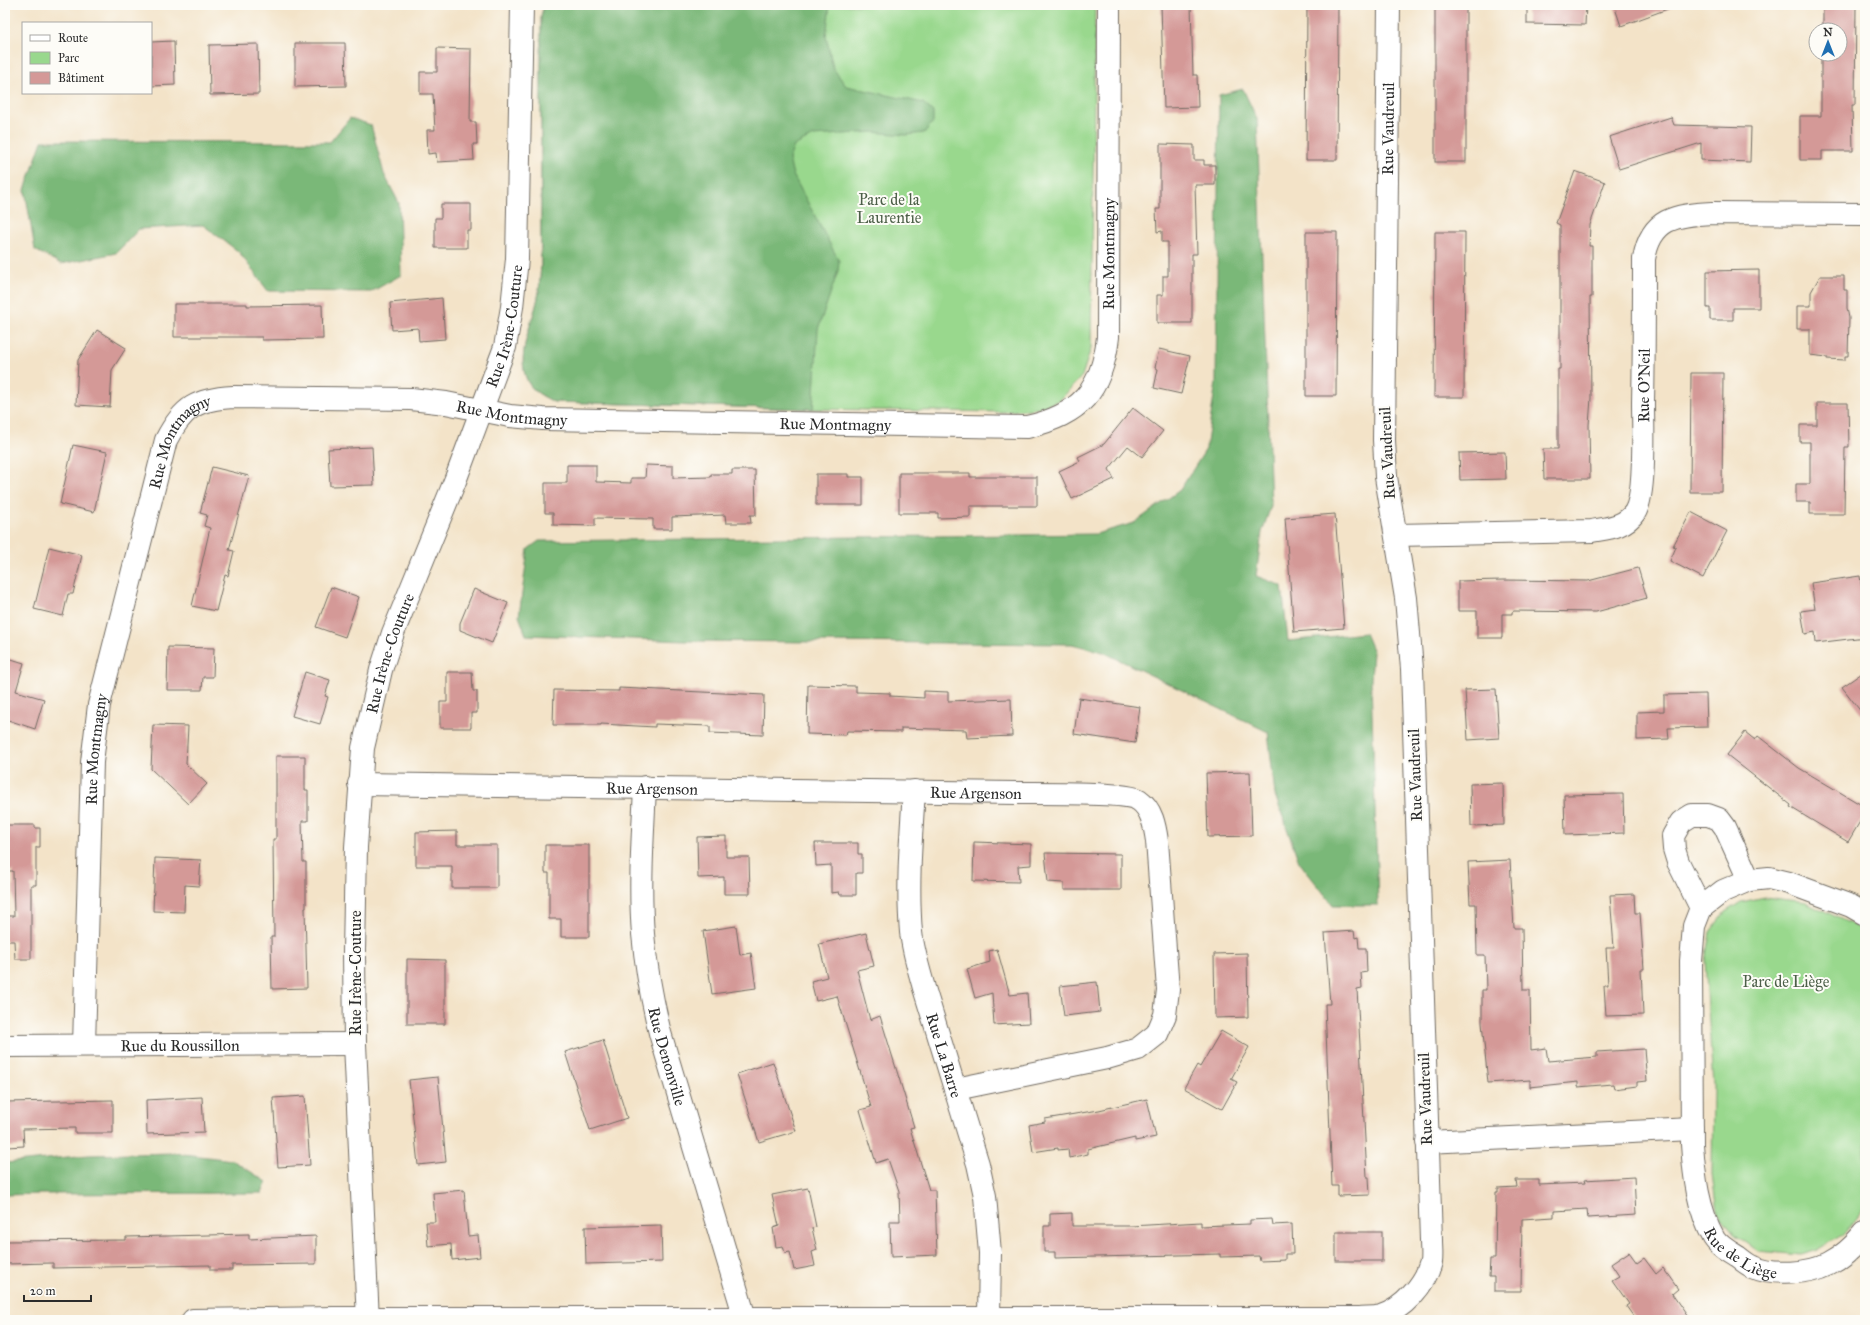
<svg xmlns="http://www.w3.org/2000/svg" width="1870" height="1325" viewBox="0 0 1870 1325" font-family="'IM FELL Great Primer',serif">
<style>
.green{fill:#99d88d;stroke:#62825c}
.forest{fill:#7ab878;stroke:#527252}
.building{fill:#d49997}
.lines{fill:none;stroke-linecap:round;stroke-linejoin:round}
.minor-casing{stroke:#716b62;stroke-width:24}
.minor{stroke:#fff;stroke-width:22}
.labels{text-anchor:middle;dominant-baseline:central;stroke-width:4;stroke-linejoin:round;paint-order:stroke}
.street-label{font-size:16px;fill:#2b2b2b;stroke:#fdfcf7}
.park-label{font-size:16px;fill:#4c5f48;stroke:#fdfcf7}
</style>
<rect width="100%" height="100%" fill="#fdfcf7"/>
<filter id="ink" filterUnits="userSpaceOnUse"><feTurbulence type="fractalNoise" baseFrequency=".025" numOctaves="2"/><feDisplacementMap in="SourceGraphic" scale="8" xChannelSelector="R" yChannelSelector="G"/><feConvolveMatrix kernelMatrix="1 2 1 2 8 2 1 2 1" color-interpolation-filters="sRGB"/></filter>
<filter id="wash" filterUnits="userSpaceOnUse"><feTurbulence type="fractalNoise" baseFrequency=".012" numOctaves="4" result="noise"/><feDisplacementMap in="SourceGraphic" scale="16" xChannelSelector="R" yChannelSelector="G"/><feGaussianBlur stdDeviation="0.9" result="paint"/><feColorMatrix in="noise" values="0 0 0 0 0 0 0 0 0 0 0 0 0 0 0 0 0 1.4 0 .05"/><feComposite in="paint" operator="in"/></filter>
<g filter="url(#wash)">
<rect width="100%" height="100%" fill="#f3e3c8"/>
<!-- green -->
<g class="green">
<path d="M544 5H1095L1091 348 1082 376 1060 400 1040 408 1004 412 813 409 554 402C545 397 533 392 528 382 514 354 535 320 539 292 540 283 540 274 541 265V16Z"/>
<polygon points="1765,897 1806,902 1865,931 1865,1207 1842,1235 1818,1250 1800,1255 1758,1251 1734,1234 1717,1212 1712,1174 1713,1086 1705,961 1710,932 1725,912 1741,902"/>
</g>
<!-- forest -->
<g class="forest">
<path d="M544 5H830L826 36 833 68 846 86 923 103 933 112V122L924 133 906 135 873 132 813 136 794 146 789 159 793 175 839 261 838 271 818 329 813 409 554 402C545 397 533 392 528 382 514 354 535 320 539 292 540 283 540 274 541 265V16Z"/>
<polygon points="1243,89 1257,119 1271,506 1262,532 1256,576 1282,586 1288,641 1365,633 1373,652 1371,680 1378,905 1333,905 1299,862 1275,795 1268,732 1103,652 1072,644 685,641 526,635 519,616 528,549 539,541 1096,534 1134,523 1180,490 1206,449 1216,382 1219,95"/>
<polygon points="350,118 371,125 384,174 399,203 401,275 371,292 268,291 239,252 203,225 139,229 116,253 61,264 35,250 25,190 42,141 330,142"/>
<polygon points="175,1153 232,1160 267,1182 262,1193 41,1194 5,1195 5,1163 89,1155"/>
</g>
<g id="blocks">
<!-- building -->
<g class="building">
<polygon points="1161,5 1191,5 1193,75 1197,75 1198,107 1164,108"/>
<polygon points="1307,5 1338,5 1337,160 1306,160"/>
<rect x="1435" y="5" width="31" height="157"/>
<polygon points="1527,5 1586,5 1585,25 1527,24"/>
<polygon points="1614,5 1673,5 1673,7 1621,26"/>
<polygon points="1823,5 1856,5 1855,105 1852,105 1853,151 1822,151 1822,160 1800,160 1800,116 1821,116 1821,54 1840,54 1840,30 1823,30"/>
<polygon points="174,41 175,85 151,86 151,42"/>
<polygon points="295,43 345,43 346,86 295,87"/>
<polygon points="258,44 259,94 210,95 209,45"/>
<polygon points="437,48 471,49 470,122 476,122 477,144 473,144 474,160 437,162 436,153 428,154 427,130 435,130 433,94 420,94 420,72 437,72"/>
<polygon points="1671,117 1674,125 1751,127 1750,162 1701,160 1701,143 1619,169 1609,137"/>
<polygon points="1160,144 1194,145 1194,160 1204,160 1204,165 1215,165 1215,185 1195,185 1197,254 1192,254 1192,323 1157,323 1157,295 1163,295 1163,276 1168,276 1168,242 1162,242 1162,231 1157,232 1156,209 1160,209"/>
<polygon points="1575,171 1605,182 1590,225 1589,246 1592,246 1592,297 1590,297 1591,398 1589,425 1590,479 1544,479 1543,449 1558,449 1558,369 1560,369 1560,225 1556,223"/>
<polygon points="441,204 471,204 471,230 467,230 467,248 435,248 435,218 441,218"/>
<polygon points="1306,232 1337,232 1336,396 1306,396"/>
<polygon points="1435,232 1465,232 1464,397 1434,397"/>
<polygon points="1759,270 1759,308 1733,308 1733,320 1710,320 1710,308 1707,308 1707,271"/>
<polygon points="1820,276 1844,276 1844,290 1847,290 1847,308 1849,318 1848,356 1845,356 1845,360 1827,359 1827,357 1810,355 1810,329 1797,329 1797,306 1811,306 1811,292"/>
<polygon points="442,298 445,339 419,341 418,328 392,330 390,303"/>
<polygon points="174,304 247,304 247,306 322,305 323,339 262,340 262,337 174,337"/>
<polygon points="97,330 126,348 112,370 110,407 76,405 78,360"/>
<polygon points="1159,349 1190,356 1181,394 1154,388 1158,369 1155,368"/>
<polygon points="1691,373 1723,373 1722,492 1690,492"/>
<polygon points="1817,403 1848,403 1849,447 1845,447 1844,514 1810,514 1810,502 1796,502 1796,484 1810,484 1810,442 1800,442 1800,425 1817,425"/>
<polygon points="1133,408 1163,431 1142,457 1128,446 1109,469 1114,479 1072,499 1059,471 1080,461 1078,457 1104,444"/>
<polygon points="73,445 107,452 94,512 60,504"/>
<polygon points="372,447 374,485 330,486 328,449"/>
<polygon points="1505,452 1506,479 1460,480 1459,453"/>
<polygon points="567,465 596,465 596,482 631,483 631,478 645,478 646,465 673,466 673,478 711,477 711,474 732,474 732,470 755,470 756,515 750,515 751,523 726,523 725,515 672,517 672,529 653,529 653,519 595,518 595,526 553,525 553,513 545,513 545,483 567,483"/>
<polygon points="212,467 249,476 229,550 234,551 228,576 225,575 216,611 192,606 210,528 204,526 207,515 200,513"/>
<polygon points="899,473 970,473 970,477 1037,477 1037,506 970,506 970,517 938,518 938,513 899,513"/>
<polygon points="816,474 848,474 848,477 863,477 863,505 816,505"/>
<polygon points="1691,512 1727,531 1703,578 1670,561 1676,547 1673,546"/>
<polygon points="1335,514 1344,628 1294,632 1285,518"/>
<polygon points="49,547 82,555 73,594 68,594 63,616 34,609"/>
<polygon points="1638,568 1647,598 1596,612 1514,611 1512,612 1512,614 1502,614 1502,638 1477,638 1477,611 1458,611 1458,581 1503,580 1588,581"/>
<polygon points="1860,576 1865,611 1865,637 1816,643 1815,632 1805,634 1801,611 1815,609 1811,583"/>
<polygon points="331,587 359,597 345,637 316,627"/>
<polygon points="474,589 508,603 492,643 460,630 460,623"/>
<polygon points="168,647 214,648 213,677 203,677 202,690 167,690"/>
<polygon points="5,657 24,663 16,691 44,699 35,729 5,719"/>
<polygon points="1865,671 1865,717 1842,687"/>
<polygon points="305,672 330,680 325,696 328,697 320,724 292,716"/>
<polygon points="447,672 472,672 473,691 477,691 477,713 471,713 471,728 440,728 440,702 447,702"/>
<polygon points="808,685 856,686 856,692 890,693 890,696 924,698 924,691 948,692 948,701 1011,699 1012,736 967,738 966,730 901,728 901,732 847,731 846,735 807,734"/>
<polygon points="619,688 764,695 763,735 710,733 710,726 655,724 655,727 601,724 601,725 553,725 554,690 619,691"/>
<polygon points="1496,689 1499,738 1468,740 1465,690"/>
<polygon points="1706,694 1707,727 1668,728 1669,739 1637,740 1637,712 1664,711 1664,695"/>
<polygon points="1079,698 1140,707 1135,743 1074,734"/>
<polygon points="153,725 188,726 186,764 207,784 188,804 151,769"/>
<polygon points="1745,732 1755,740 1758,736 1799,768 1865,807 1865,813 1848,842 1790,807 1791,805 1727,755"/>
<polygon points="276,756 305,756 305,790 308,790 308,821 302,821 303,862 306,862 306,908 305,908 307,988 272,989 271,937 274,937 273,839 276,839"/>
<polygon points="1250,772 1252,836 1208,837 1206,773"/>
<polygon points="1503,783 1504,825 1471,826 1470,784"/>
<polygon points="1623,794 1624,833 1565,835 1564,795"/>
<polygon points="5,825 35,825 35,828 40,828 40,847 36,847 36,885 31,885 31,959 15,959 14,941 5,941 5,916 14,916 13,871 5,871"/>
<polygon points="457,831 457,845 497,845 497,888 452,888 452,866 416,866 416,832"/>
<polygon points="726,836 726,857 749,857 750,894 724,894 724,877 698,878 697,837"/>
<polygon points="974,842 1031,844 1031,865 1018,866 1019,882 973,881"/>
<polygon points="815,843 858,843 858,854 862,854 862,873 856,873 856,895 840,895 839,892 831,893 831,865 816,866"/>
<polygon points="545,845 589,845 589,937 561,937 561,919 549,919 549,873 545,873"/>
<polygon points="1045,853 1121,854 1121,890 1064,890 1064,883 1048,882"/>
<polygon points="155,858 201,860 199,886 185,885 184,912 153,911"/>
<polygon points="1510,860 1514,928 1522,928 1523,990 1530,990 1531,1050 1546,1048 1548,1061 1597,1057 1597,1052 1644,1049 1647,1081 1637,1082 1637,1086 1614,1089 1613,1084 1578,1087 1578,1082 1530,1087 1530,1080 1488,1083 1482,1023 1482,990 1486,990 1485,955 1477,955 1476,904 1470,904 1468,862"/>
<polygon points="1634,894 1635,913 1640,913 1644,969 1641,969 1643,1015 1606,1016 1604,985 1608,985 1606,948 1614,948 1610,895"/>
<polygon points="736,926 740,955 751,953 756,988 712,994 703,931"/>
<polygon points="1354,931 1355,938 1358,937 1359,948 1366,948 1367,972 1361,973 1362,988 1357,989 1367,1177 1369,1177 1370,1195 1338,1196 1338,1186 1332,1186 1325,1004 1330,1004 1325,933"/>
<polygon points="866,933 874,966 857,970 870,1020 880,1016 914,1127 910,1128 929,1190 935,1190 937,1255 891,1257 890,1221 900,1221 899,1191 888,1159 876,1163 860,1110 871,1107 837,996 816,1001 811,981 827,977 819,944"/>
<polygon points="997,949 1010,995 1027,993 1029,1023 994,1025 992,993 975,998 967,969 990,962 989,951"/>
<polygon points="1247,953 1248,1017 1215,1018 1214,954"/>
<polygon points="407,959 445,960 445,1024 407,1024"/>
<polygon points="1097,982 1100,1012 1064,1016 1060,986"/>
<polygon points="1221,1031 1249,1047 1231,1079 1237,1082 1222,1109 1184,1088 1197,1065 1200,1067"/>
<polygon points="603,1040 627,1118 590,1130 565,1052"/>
<polygon points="773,1062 796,1131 759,1142 737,1074"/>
<polygon points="438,1077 446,1162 418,1165 409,1080"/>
<polygon points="305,1096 310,1165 278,1167 273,1098"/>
<polygon points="202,1097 204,1132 147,1134 146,1100"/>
<polygon points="1147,1099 1156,1137 1135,1141 1135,1138 1088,1149 1088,1154 1069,1158 1068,1149 1058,1150 1058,1148 1033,1152 1029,1125 1045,1122 1045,1119 1099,1110"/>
<polygon points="113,1100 113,1133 75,1133 75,1128 23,1129 24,1146 7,1147 7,1143 5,1143 5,1102"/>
<polygon points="1634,1177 1636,1215 1588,1218 1587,1209 1554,1211 1554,1217 1522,1219 1521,1291 1494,1291 1494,1277 1489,1277 1490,1259 1495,1259 1496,1192 1498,1192 1498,1188 1517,1187 1516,1180 1539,1180 1539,1185 1585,1183 1584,1180"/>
<polygon points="808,1188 816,1227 812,1228 817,1250 812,1252 815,1266 794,1270 790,1252 785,1253 783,1246 776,1247 773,1228 779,1226 772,1195"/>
<polygon points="464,1190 468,1236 478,1235 480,1257 452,1260 451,1244 428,1246 426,1222 435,1222 433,1193"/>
<polygon points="1072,1213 1072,1226 1131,1226 1201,1222 1201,1226 1250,1224 1250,1220 1272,1219 1273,1225 1292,1224 1293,1254 1285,1254 1285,1260 1260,1261 1259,1256 1220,1257 1220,1254 1055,1258 1055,1252 1044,1252 1044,1226 1050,1226 1050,1214"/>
<polygon points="661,1225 662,1262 586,1264 585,1227"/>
<rect x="1336" y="1232" width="46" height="29"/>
<polygon points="249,1234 249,1239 316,1236 316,1264 232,1265 232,1270 210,1270 210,1265 53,1268 53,1263 5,1264 5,1241 126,1240 126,1237"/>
<polygon points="1629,1252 1637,1263 1644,1258 1656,1274 1663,1268 1678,1289 1672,1294 1690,1320 1636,1320 1626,1306 1629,1304 1612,1280 1619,1276 1611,1264"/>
</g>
</g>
</g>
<g filter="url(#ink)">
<use href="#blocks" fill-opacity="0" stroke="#716b62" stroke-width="1"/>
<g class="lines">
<!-- minor casing -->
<g class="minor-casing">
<g id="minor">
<path id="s1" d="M1396 535 1592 531C1608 528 1625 527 1635 512 1646 494 1643 426 1643 403 1644 355 1644 307 1644 259 1651 218 1675 215 1712 213L1865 214"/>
<path id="s2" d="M359 784 1016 793C1036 793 1128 792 1139 800 1152 809 1155 827 1157 841L1168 990 1165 1015 1157 1034 1138 1049 1107 1058 956 1089"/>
<path id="s3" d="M645 787C643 835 639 885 643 934 646 967 652 1000 660 1033L745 1318"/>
<path id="s4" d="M914 791C911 837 907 885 911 932 913 951 919 970 924 988L978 1164 985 1196 990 1253 989 1317"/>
<polyline points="1701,908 1678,862 1674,849 1673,836 1681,822 1692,815 1708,815 1719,819 1725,827 1749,880"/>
<path id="s5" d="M1865 914 1851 906 1789 883 1769 878 1749 880 1723 891 1701 908 1694 926 1691 961 1692 1144C1694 1175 1698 1210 1714 1238 1719 1246 1730 1252 1738 1257 1743 1261 1748 1265 1753 1267 1772 1276 1809 1274 1828 1264 1842 1257 1855 1245 1865 1233"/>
<path id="s6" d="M84 1045 92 762 99 705 166 440C183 407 197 399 233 397L411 399 446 403 510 416 543 419 1027 427C1080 415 1102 391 1108 337L1109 5"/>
<path id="s7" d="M5 1046 355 1044"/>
<polyline points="1427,1142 1692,1129"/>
<path id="s8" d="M193 1320 334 1318H1359C1365 1317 1374 1318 1381 1316 1403 1309 1425 1285 1431 1262 1432 1256 1431 1247 1431 1240L1412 669 1406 598 1386 477 1384 440 1389 5"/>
<path id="s9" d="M368 1320 355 1044 354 952 356 847 363 748 381 670 393 633 455 481 505 347 512 307 517 259 522 5"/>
</g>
</g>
<!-- minor -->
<use href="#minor" class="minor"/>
</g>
</g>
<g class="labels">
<!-- street labels -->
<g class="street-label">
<text stroke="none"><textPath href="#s8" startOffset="2400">Rue Vaudreuil</textPath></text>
<text stroke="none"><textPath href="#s6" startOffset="1710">Rue Montmagny</textPath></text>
<text stroke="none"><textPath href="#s9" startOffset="1019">Rue Irène-Couture</textPath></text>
<text stroke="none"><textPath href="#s1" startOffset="372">Rue O'Neil</textPath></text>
<text stroke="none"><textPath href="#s6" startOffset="979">Rue Montmagny</textPath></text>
<text stroke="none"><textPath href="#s6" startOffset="1303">Rue Montmagny</textPath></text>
<text stroke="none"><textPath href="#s6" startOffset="620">Rue Montmagny</textPath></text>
<text transform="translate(1387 453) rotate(-93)">Rue Vaudreuil</text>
<text stroke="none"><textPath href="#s9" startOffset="671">Rue Irène-Couture</textPath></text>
<text stroke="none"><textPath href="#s6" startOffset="296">Rue Montmagny</textPath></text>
<text transform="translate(1415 775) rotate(-92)">Rue Vaudreuil</text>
<text stroke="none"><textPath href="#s2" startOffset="293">Rue Argenson</textPath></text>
<text stroke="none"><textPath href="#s2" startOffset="617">Rue Argenson</textPath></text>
<text transform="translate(355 973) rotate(-90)">Rue Irène-Couture</text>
<text stroke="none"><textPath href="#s7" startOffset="175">Rue du Roussillon</textPath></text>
<text stroke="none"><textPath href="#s4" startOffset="269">Rue La Barre</textPath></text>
<text stroke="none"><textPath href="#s3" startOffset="272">Rue Denonville</textPath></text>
<text transform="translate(1425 1099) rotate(-92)">Rue Vaudreuil</text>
<text stroke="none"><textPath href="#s5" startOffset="545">Rue de Liège</textPath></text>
</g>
<!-- park labels -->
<g class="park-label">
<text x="889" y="199">Parc de la<tspan x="889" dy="18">Laurentie</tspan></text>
<text x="1786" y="981">Parc de Liège</text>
</g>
</g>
<!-- margin -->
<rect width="1870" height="1325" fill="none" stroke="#fdfcf7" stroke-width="20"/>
<!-- legend -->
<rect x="22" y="22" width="130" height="72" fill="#fdfcf7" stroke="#a9a8a5"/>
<rect x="30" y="35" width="20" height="6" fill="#ffffff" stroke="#a9a8a5"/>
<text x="58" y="42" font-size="12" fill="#2b2b2b">Route</text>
<rect x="30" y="52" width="20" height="12" fill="#99d88d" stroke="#a9a8a5"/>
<text x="58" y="62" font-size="12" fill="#2b2b2b">Parc</text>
<rect x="30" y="72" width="20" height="12" fill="#d49997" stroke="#a9a8a5"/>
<text x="58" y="82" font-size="12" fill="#2b2b2b">Bâtiment</text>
<!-- north arrow -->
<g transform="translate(1828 42)"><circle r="19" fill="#fdfcf7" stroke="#a9a8a5"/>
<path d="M0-3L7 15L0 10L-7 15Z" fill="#1f6fb2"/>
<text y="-6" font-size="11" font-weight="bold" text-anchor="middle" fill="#2b2b2b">N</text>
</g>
<!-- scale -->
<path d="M24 1295v6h67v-6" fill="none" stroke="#2b2b2b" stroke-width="2"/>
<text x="30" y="1295" font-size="12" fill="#2b2b2b" stroke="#fdfcf7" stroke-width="3" paint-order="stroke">20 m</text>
</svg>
